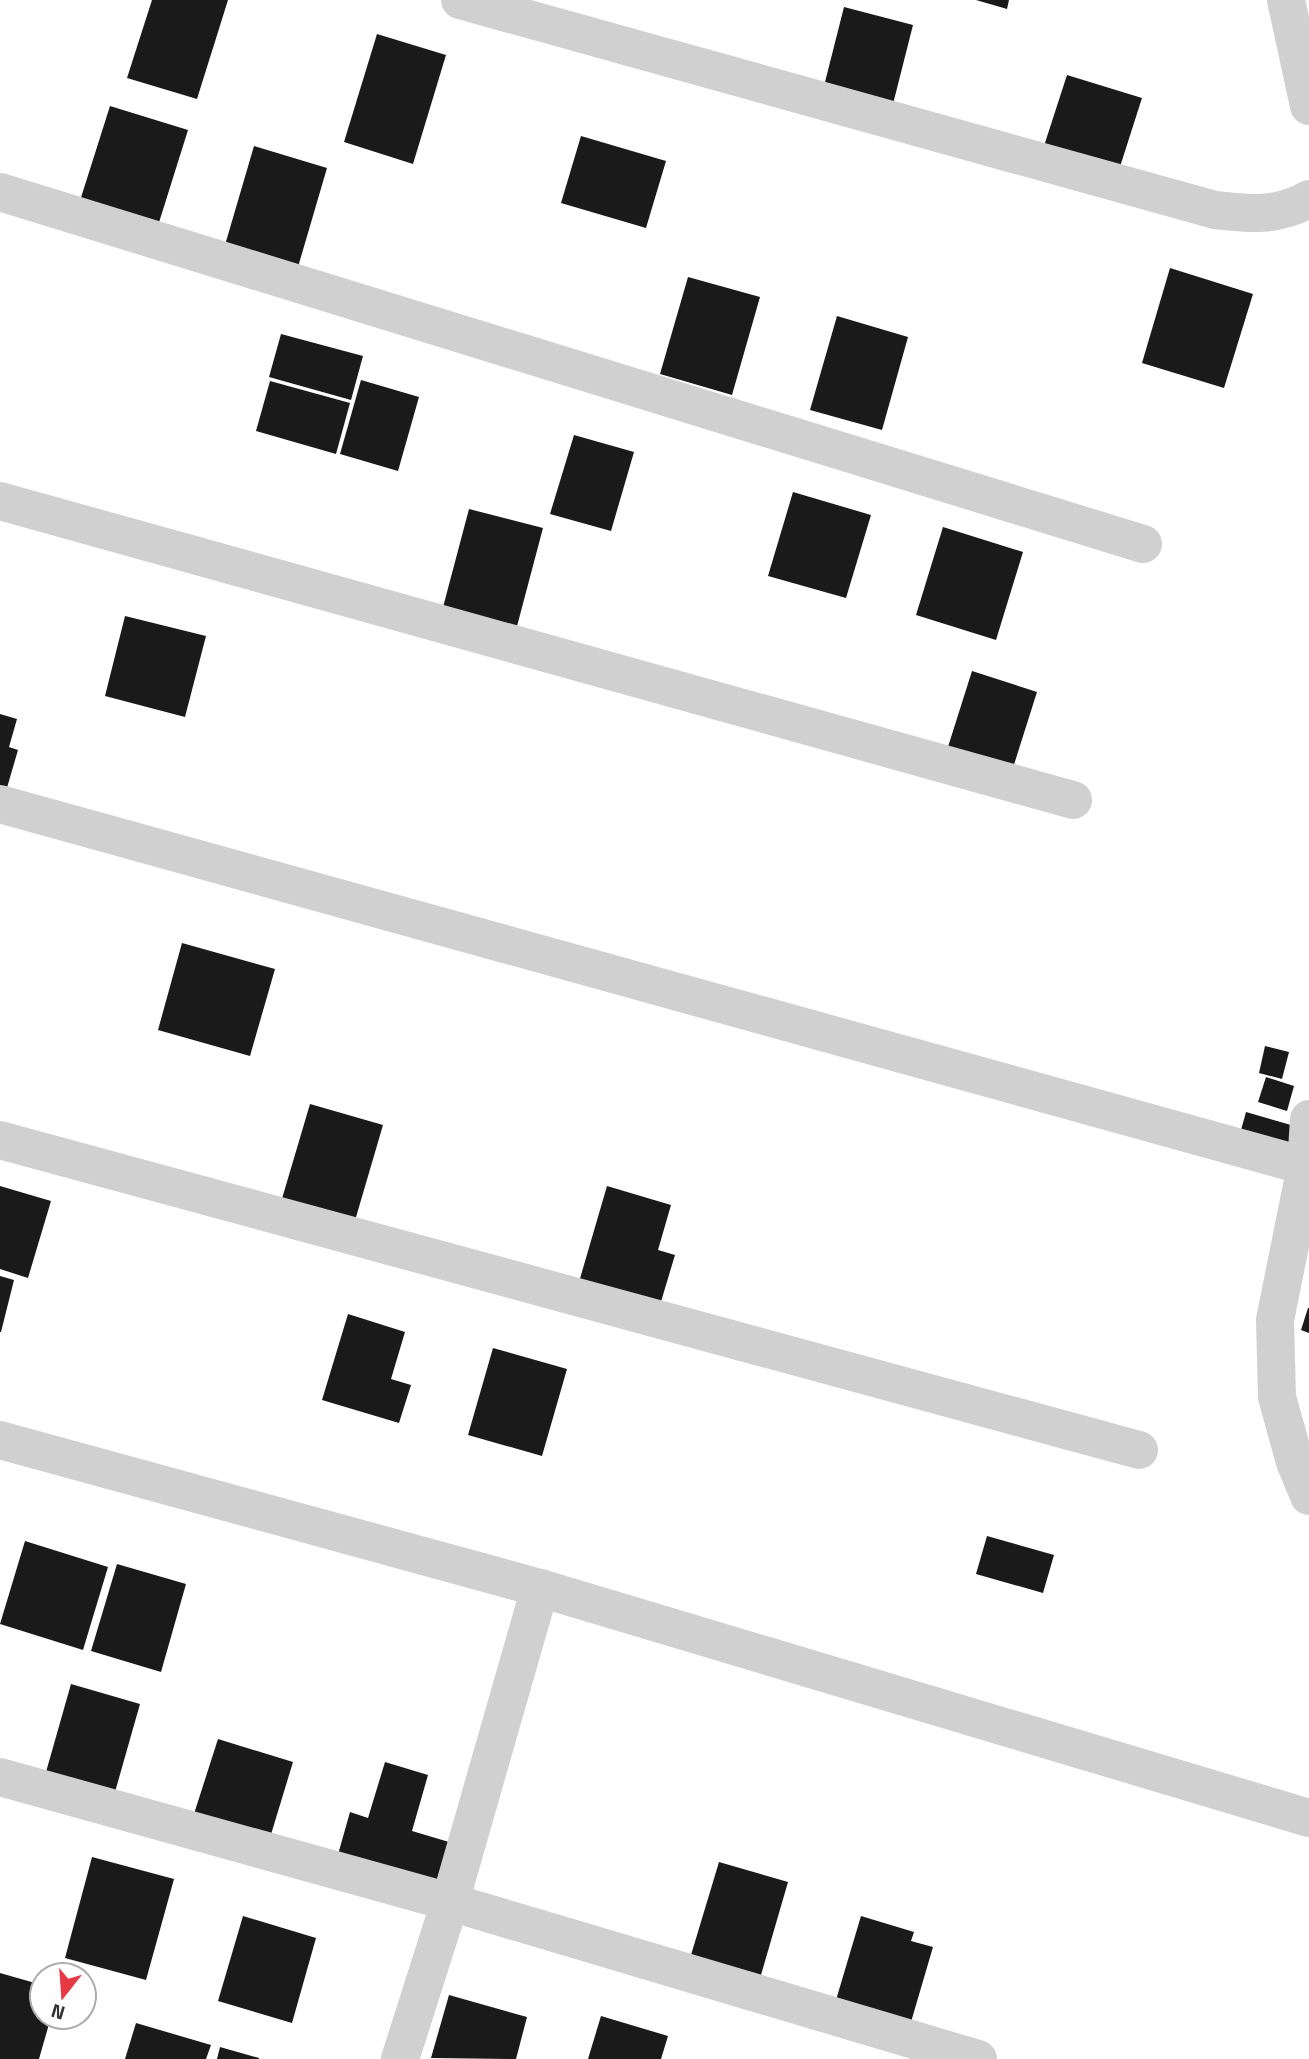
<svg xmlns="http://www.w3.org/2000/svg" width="1309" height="2059" viewBox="0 0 1309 2059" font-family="'Titillium Web',sans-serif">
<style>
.building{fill:#1a1a1a}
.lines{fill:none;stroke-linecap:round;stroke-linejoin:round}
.minor{stroke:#d0d0d0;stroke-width:38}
</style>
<rect width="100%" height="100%" fill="#fff"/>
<!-- building -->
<g class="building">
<polygon points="152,0 228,0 197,99 127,78"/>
<polygon points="976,0 1009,0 1007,9"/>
<polygon points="844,7 913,25 893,104 824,86"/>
<polygon points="377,34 446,55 413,164 344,142"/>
<polygon points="1067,75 1142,98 1118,173 1043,149"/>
<polygon points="110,106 188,130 156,232 78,207"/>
<polygon points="581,136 666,161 646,228 561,203"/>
<polygon points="254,146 327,168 298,267 225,245"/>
<polygon points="1170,268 1253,294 1224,388 1142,363"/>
<polygon points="688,277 760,297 732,395 660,374"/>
<polygon points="837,316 908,337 882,430 810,410"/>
<polygon points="281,334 363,356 351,400 269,377"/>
<polygon points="361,380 419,397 398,471 340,454"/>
<polygon points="270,381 350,403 336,454 256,431"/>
<polygon points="574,435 634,452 611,531 550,514"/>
<polygon points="793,492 871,515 846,598 768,576"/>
<polygon points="469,509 543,528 516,630 442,611"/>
<polygon points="943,527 1023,552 996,640 916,615"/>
<polygon points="125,616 206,636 185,717 105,696"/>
<polygon points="972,671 1037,692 1012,771 947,750"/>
<polygon points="0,714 17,719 9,747 18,750 4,798 0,797"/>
<polygon points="182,943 275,969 250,1056 158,1030"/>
<polygon points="1265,1046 1289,1052 1282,1079 1259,1073"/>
<polygon points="1266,1077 1294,1086 1287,1111 1258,1102"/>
<polygon points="310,1104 383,1125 354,1224 281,1202"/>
<polygon points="1246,1112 1305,1129 1297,1157 1238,1141"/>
<polygon points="0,1186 51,1201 28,1278 0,1269"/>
<polygon points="607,1186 671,1205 658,1250 675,1255 660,1305 579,1282"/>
<polygon points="0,1276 14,1280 1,1332 0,1332"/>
<polygon points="1308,1308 1309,1308 1309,1333 1301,1330"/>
<polygon points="348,1314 405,1332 391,1379 411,1385 399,1423 322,1400"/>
<polygon points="493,1348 567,1369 542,1456 468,1435"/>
<polygon points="987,1536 1054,1555 1043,1593 976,1574"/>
<polygon points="25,1541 108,1567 83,1650 0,1624"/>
<polygon points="117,1564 186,1584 161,1672 91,1651"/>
<polygon points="71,1684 140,1704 115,1792 46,1772"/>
<polygon points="218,1739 293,1762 269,1841 193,1817"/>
<polygon points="385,1762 428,1775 412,1831 449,1842 436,1887 337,1858 350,1812 368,1818"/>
<polygon points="92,1857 174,1879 146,1980 65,1958"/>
<polygon points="719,1862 788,1882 761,1975 691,1955"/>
<polygon points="243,1916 316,1938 292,2023 218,2001"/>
<polygon points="861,1916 914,1932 911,1941 933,1947 911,2022 836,2000"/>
<polygon points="0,1973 42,1985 42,2017 51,2017 39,2059 0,2059"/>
<polygon points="449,1995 527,2017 516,2059 431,2058"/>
<polygon points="601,2016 668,2036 661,2059 588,2059"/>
<polygon points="136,2023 211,2045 206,2059 125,2059"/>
<polygon points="220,2047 259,2058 259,2059 217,2059"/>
</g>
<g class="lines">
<!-- minor -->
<g class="minor">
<path d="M460 0 1215 210C1250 214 1277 217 1309 199"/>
<polyline points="1286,0 1309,106"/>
<polyline points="0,192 1143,544"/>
<polyline points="0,501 1073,800"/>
<polyline points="0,804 1309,1167"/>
<polyline points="1309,1119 1306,1166 1275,1320 1277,1397 1295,1462 1309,1496"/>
<polyline points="0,1140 1139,1450"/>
<polyline points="0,1440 540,1588 1309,1818"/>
<polyline points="0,1777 450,1902 978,2059"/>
<polyline points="400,2059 450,1902 540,1588"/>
</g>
</g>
<!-- north arrow -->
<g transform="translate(63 1996) rotate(197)"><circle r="33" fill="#ffffff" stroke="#adadad" stroke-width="2"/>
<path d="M0-5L12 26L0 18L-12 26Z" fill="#e63946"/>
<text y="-10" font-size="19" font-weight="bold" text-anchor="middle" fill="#333333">N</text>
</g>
</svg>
